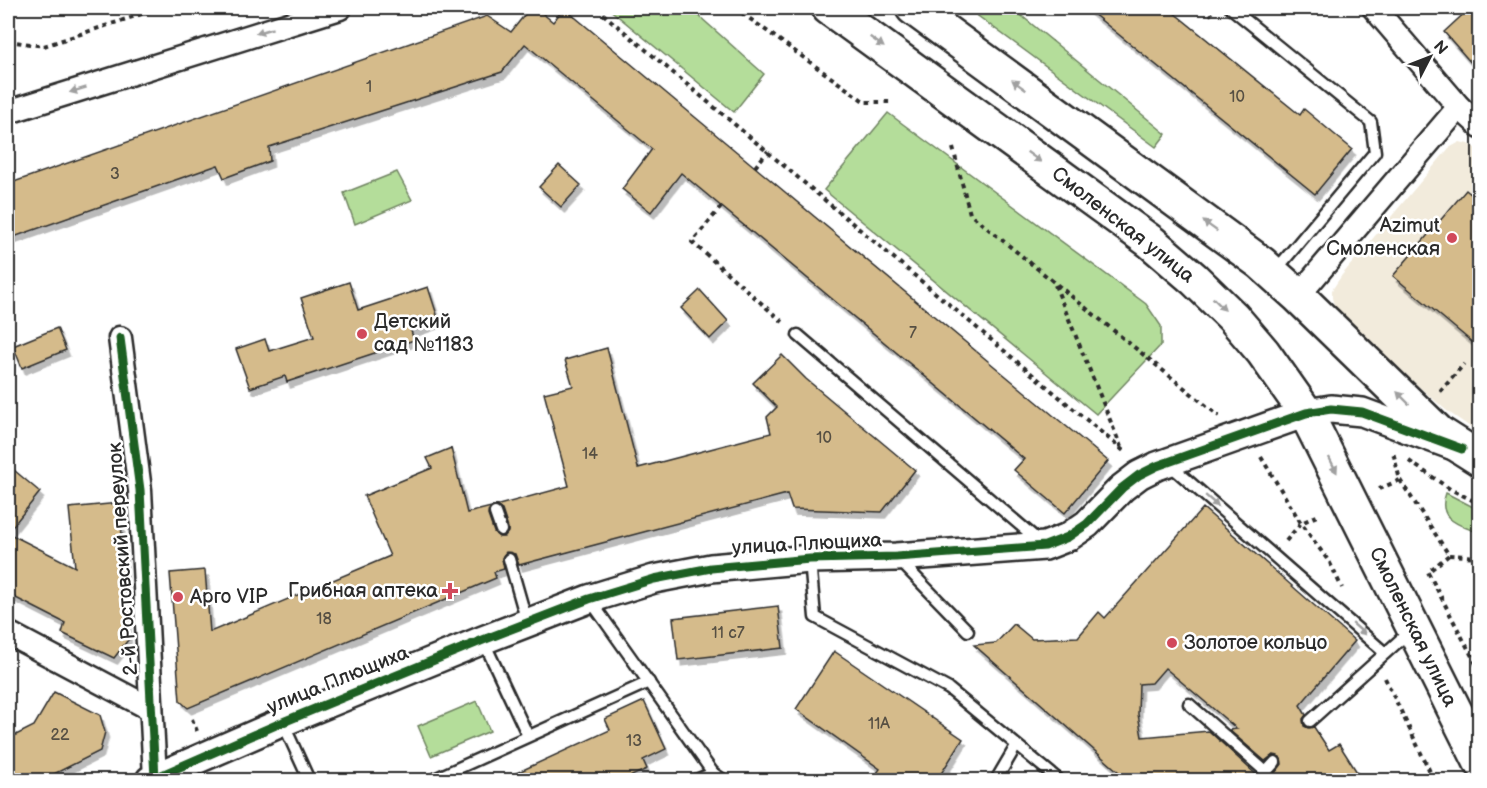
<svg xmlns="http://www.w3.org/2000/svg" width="1487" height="788" viewBox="0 0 1487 788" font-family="'Balsamiq Sans',sans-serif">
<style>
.built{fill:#f2ebdc}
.green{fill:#b4dd9a;stroke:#708462;stroke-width:1.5}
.building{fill:#d5bb8b;stroke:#2b2b2b;stroke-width:1.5;filter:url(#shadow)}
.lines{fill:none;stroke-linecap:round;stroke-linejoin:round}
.service-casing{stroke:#2b2b2b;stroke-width:15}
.minor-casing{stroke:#2b2b2b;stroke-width:27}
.tertiary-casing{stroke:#2b2b2b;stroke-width:32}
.primary-casing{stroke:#2b2b2b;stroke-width:38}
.path{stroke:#2b2b2b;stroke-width:4;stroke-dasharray:4.5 4.5;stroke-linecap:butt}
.service{stroke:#fff;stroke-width:10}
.minor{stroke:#fff;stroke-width:22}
.tertiary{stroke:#fff;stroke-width:27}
.primary{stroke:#fff;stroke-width:33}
.cycleway-casing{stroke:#fff;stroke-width:13}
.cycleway{stroke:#1b5e20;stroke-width:9}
.oneway{fill:#a0a0a0}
.poi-dot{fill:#d1495b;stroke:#fff;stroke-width:2}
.labels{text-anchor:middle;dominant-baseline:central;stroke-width:5;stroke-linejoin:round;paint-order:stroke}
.number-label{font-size:16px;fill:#564f43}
.street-label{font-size:20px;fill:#2b2b2b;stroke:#fff}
.poi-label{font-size:20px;fill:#2b2b2b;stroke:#fff;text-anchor:start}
</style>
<defs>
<filter id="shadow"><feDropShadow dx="3.5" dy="6" stdDeviation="0" flood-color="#0004"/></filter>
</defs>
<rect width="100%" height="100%" fill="#fff"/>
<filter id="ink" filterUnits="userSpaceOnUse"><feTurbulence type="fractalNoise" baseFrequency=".0167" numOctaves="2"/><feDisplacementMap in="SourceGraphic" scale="12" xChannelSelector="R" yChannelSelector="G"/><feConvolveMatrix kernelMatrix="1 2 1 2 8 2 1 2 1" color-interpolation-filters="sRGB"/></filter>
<g filter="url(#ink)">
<!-- built -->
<polygon class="built" points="1460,142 1472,145 1479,152 1479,433 1447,411 1389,361 1336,311 1332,298 1332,290 1342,275 1449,148"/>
<!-- green -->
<g class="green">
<polygon points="608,8 690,8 764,74 734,112"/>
<polygon points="967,8 1012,8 1166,134 1156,147"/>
<polygon points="888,113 1146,304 1161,326 1161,345 1096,414 824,190"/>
<polygon points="397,172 412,200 355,224 344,193"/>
<path d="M1446 493 1479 510V533C1460 525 1436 520 1446 493Z"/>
<polygon points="477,701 490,731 431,756 418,726"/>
</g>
<!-- building -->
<g class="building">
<polygon points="530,8 536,8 553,22 564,8 1108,461 1065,513 1014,470 1024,459 681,173 651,212 622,189 652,149 525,44 502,72 269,147 270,161 224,178 218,165 8,239 8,184 487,16 511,32"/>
<polygon points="1086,8 1168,8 1300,115 1304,109 1352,149 1315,194"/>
<polygon points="1470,8 1479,8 1479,72 1444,32"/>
<polygon points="559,165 581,185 561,207 539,187"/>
<polygon points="1466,190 1479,201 1479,348 1393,276"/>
<polygon points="349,282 358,310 428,287 439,321 411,331 414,340 287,382 285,376 250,388 236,349 265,339 269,351 314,337 301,298"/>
<polygon points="700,290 728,321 710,339 681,308"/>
<polygon points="57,328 66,350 22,368 13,346"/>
<polygon points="607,348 638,468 771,433 767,417 777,407 753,383 782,355 806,379 915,470 882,512 792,509 787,494 519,565 515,554 506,552 502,558 504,569 494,572 496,578 188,708 180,701 170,573 205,570 210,632 390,556 364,496 432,468 427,458 451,448 467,513 491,507 488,515 494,532 499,537 504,537 508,532 508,528 502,510 495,506 569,486 544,393 573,386 565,360"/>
<polygon points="8,465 40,492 8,532"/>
<polygon points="119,503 124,556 128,640 114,658 62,633 65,623 8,594 8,533 75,567 69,508"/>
<polygon points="1203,508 1355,641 1300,705 1306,715 1303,719 1304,726 1308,728 1314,727 1329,750 1339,744 1362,780 1278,780 1275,773 1282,764 1280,757 1273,755 1265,761 1229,730 1237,729 1165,668 1152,683 1139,684 1138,714 1142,737 1209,731 1262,780 1128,780 974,645 996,643 1014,624 1032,639 1078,637 1099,612 1105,618"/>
<polygon points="778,606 783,648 678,660 673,618"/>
<polygon points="834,651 963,739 937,780 872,780 880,769 796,709"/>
<polygon points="54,692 100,715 105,732 100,751 42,780 8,780 8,739 34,726"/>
<polygon points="644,701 666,749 643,760 647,769 623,780 501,780 610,730 605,719"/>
</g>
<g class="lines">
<!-- service casing -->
<g class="service-casing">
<g id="service">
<polyline points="1231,8 1371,122 1375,152 1276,270"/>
<polyline points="798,335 1040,542"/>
<polyline points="1170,465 1385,653"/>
<polyline points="495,513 501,530"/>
<polyline points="509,559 527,622"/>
<polyline points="898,559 968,631"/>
<polyline points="810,560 815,617 949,689 1059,780"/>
<polyline points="590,600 713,773 723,780"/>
<polyline points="483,640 528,736"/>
<polyline points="1189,704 1266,772 1271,780"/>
<polyline points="1310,721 1410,631"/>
<polyline points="283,723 309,780"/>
<polyline points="1266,772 1275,762"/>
<polyline points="432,780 649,682"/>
<polyline points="696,780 713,773"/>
<polyline points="996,780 1016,746"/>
</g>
</g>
<!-- minor casing -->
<g class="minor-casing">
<g id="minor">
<polyline points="1374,8 1459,107 1480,126"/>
<polyline points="8,112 340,8"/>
<polyline points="1298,296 1459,107"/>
<polyline points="120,338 140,490 155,778"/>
<polyline points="8,633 151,709"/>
</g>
</g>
<!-- tertiary casing -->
<g class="tertiary-casing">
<polyline id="tertiary" points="150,780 283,722 483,640 589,599 654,579 711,568 810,559 896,557 1045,546 1068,537 1087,524 1122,488 1139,475 1157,466 1306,413 1331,409 1362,412 1451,445"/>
</g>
<!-- primary casing -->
<g class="primary-casing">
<g id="primary">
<polyline points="829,8 1151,242 1194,279 1233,317 1263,352 1306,413 1480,761"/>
<polyline points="913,8 1261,263 1298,296 1439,433 1480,459"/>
</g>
</g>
<!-- path -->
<g class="path">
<polyline points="596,8 1126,453"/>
<polyline points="735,8 865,102 891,102"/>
<polyline points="1203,8 1212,15"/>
<polyline points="8,41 44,46 160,8"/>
<polyline points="953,148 970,214 1219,416"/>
<polyline points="755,167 768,151"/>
<polyline points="721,207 692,242 785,324"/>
<polyline points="1055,285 1121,447"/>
<polyline points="1440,392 1464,364"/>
<polyline points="1261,457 1301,523 1330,563 1342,588"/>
<polyline points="1409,461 1450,489 1480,504"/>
<polyline points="1400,480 1449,555 1428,572 1476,664 1480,663"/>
<polyline points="1379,489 1400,480 1393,452"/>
<polyline points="1286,541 1301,523 1319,515"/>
<polyline points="1449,555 1480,557"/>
<polyline points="1476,664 1480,672"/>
<polyline points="1385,678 1434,780"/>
<polyline points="192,719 197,731"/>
</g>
<!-- service -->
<use href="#service" class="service"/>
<!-- minor -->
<use href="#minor" class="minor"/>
<!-- tertiary -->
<use href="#tertiary" class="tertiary"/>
<!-- primary -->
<use href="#primary" class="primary"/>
<!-- cycleway casing -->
<g class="cycleway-casing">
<g id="cycleway">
<polyline points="120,338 140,490 155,778"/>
<polyline points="150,780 283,722 483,640 589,599 654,579 711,568 810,559 896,557 1045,546 1068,537 1087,524 1122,488 1139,475 1157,466 1306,413 1331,409 1362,412 1462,449"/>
</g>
</g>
<!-- cycleway -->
<use href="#cycleway" class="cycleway"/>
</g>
<!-- one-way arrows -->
<defs><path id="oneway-solid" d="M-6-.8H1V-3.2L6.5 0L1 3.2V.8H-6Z" transform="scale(1.5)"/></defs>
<g class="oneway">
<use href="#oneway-solid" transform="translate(264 31) rotate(163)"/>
<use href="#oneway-solid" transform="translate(877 42) rotate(36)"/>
<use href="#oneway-solid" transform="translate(1019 85) rotate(-144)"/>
<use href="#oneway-solid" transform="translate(78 90) rotate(163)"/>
<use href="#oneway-solid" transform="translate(1034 157) rotate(36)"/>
<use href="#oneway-solid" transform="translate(1210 226) rotate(-144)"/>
<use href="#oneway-solid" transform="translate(1219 304) rotate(45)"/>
<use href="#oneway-solid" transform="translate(1403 398) rotate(-135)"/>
<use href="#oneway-solid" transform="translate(1333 465) rotate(63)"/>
<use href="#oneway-solid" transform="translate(1212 501) rotate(41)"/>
<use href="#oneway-solid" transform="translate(1359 629) rotate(41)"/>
</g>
</g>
<!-- markers -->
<g class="poi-dot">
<circle cx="1452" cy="238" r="6"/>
<circle cx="362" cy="334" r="6"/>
<path d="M447 582h6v6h6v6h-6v6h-6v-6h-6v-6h6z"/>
<circle cx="178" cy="597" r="6"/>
<circle cx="1172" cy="643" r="6"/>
</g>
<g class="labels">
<!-- number labels -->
<g class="number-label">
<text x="369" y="87">1</text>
<text x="1237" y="97">10</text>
<text x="115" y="174">3</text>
<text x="913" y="333">7</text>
<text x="824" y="438">10</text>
<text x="590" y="454">14</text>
<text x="324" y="619">18</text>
<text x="728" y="633">11 c7</text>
<text x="879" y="724">11А</text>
<text x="60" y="735">22</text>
<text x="634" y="741">13</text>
</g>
<!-- street labels -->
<g class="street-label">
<text transform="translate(1123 225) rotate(38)">Смоленская улица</text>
<text transform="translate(807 544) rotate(-3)">улица Плющиха</text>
<text transform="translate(123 559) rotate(-94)">2-й Ростовский переулок</text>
<text transform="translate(1413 627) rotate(64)">Смоленская улица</text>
<text transform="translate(338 680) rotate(-22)">улица Плющиха</text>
</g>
<!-- poi labels -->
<g class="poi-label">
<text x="1440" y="226" text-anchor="end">Azimut<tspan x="1440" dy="23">Смоленская</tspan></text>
<text x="374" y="322">Детский<tspan x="374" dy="23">сад №1183</tspan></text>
<text x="438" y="591" text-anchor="end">Грибная аптека</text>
<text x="190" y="597">Арго VIP</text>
<text x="1184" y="643">Золотое кольцо</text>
</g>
</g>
<!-- margin -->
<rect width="1487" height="788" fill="none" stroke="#fff" stroke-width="30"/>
<rect x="15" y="15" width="1457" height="758" fill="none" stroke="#2b2b2b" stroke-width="2" filter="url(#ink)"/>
<!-- north arrow -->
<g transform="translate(1430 57) rotate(48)" stroke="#ffffff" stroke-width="4.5" paint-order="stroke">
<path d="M0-4.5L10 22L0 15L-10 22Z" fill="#2b2b2b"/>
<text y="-9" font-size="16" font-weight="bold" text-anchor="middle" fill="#2b2b2b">N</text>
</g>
</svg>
